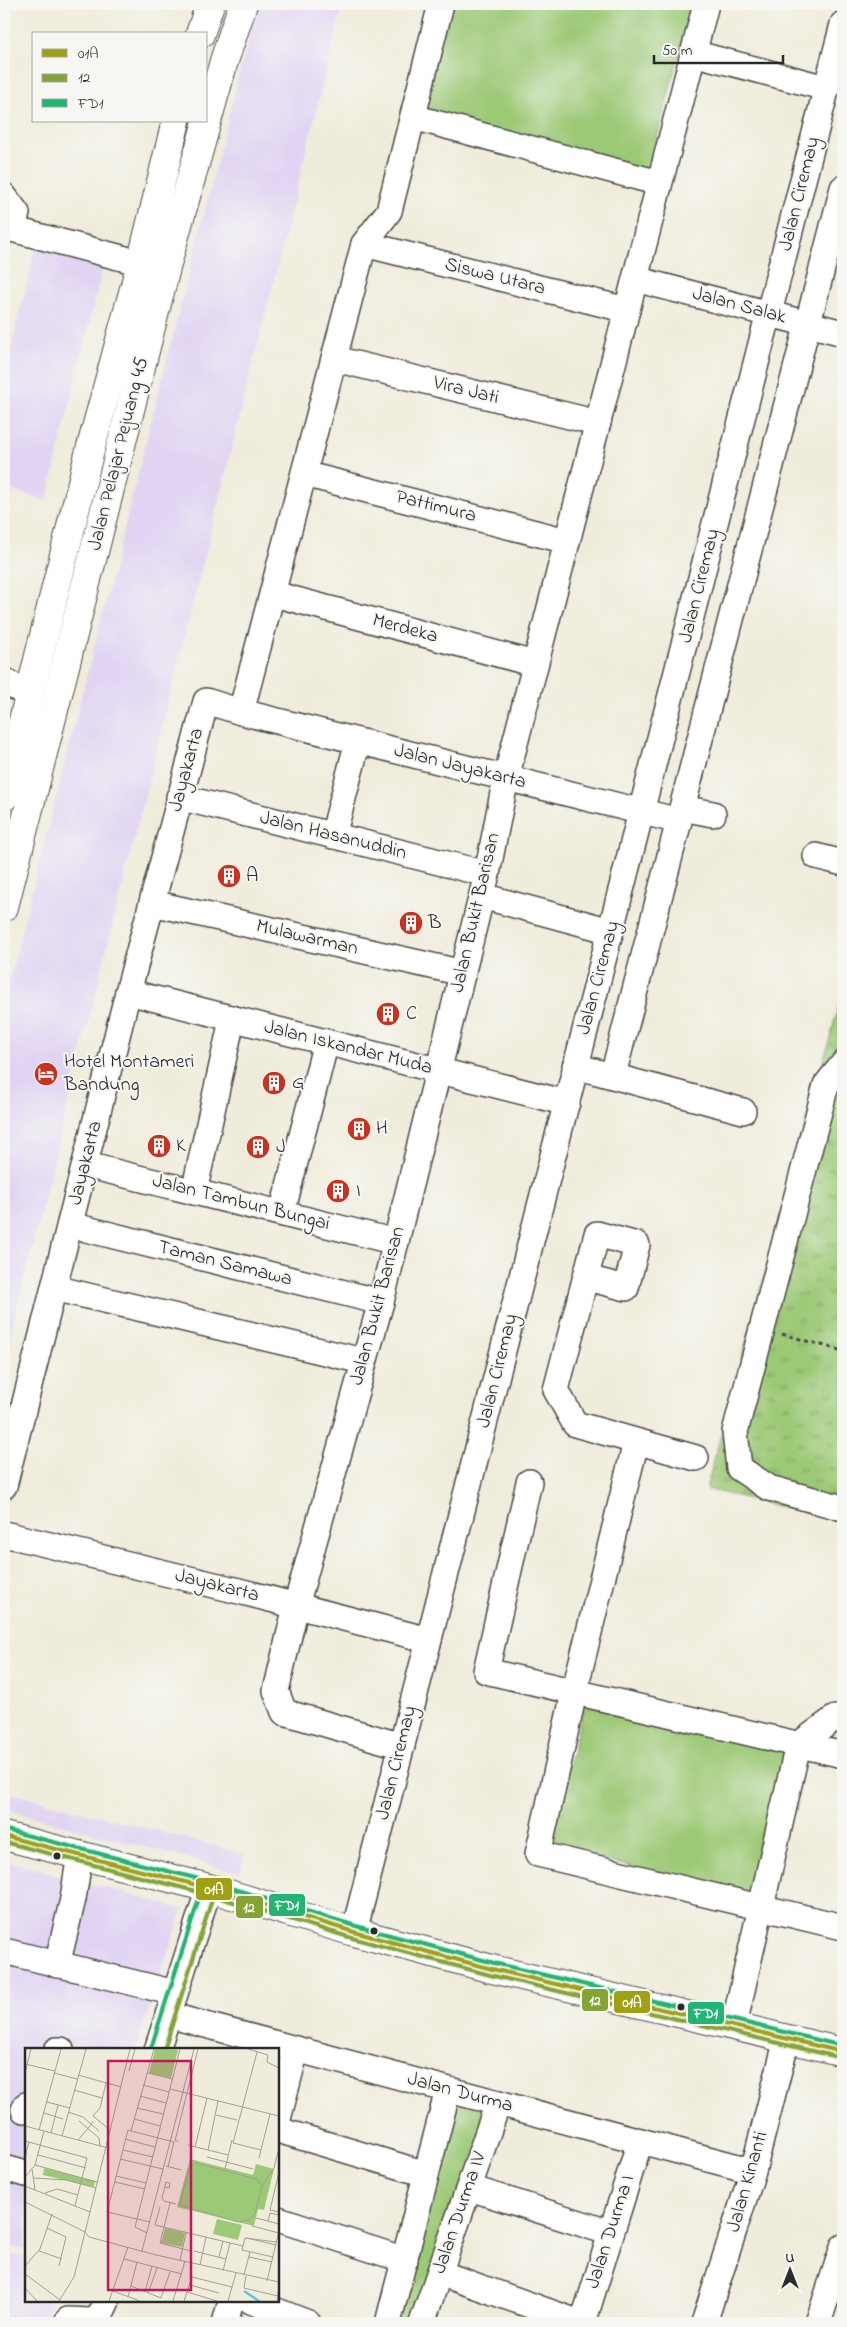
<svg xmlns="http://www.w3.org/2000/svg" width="847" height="2327" viewBox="0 0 847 2327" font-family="'Indie Flower',sans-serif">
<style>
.built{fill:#e1d4f3}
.grass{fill:url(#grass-tufts);stroke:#647a50}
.park{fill:#9cc976;stroke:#647a50}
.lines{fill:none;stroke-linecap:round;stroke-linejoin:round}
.minor-casing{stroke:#494845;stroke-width:28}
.major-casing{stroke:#494845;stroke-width:30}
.path{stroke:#494845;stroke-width:3;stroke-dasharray:4 4;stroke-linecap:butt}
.minor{stroke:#fff;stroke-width:25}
.major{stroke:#fff;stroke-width:28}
.bus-1-casing{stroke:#f6f6f2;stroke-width:8}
.bus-2-casing{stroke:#f6f6f2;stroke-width:8}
.bus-3-casing{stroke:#f6f6f2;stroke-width:8}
.bus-1{stroke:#a0a013;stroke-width:4}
.bus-2{stroke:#84a436;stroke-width:4}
.bus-3{stroke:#22b473;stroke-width:4}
.bus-dot{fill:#2b2b2b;stroke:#f6f6f2;stroke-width:2}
.labels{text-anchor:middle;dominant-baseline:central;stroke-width:4;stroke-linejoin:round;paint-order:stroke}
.street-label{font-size:20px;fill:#2b2b2b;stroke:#f6f6f2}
.poi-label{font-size:20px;fill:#2b2b2b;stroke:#f6f6f2;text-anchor:start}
.inset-river{fill:none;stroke:#5ac7d2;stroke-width:2.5}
.inset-road{fill:none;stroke:#a19f95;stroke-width:1}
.view{fill:#c2185b;fill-opacity:0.15;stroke:#c2185b;stroke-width:2.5}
.inset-edge{fill:none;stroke:#2b2b2b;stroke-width:2.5}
.line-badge{stroke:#f6f6f2;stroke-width:2}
.badge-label{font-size:14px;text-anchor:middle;font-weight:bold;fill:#fff}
</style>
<defs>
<pattern id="grass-tufts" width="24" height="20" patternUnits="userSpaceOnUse" patternTransform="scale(1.25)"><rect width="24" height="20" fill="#9cc976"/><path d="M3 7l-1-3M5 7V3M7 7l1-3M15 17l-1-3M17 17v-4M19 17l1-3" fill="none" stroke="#7fa361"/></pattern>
</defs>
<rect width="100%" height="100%" fill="#f6f6f2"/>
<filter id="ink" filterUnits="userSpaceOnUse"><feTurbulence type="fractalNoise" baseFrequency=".02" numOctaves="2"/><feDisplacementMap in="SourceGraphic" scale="10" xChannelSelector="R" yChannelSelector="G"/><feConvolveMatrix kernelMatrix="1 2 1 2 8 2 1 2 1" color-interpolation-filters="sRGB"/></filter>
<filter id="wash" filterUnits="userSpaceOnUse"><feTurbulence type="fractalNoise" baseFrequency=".0096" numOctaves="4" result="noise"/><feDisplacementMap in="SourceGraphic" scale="20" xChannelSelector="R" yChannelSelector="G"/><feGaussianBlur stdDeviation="1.12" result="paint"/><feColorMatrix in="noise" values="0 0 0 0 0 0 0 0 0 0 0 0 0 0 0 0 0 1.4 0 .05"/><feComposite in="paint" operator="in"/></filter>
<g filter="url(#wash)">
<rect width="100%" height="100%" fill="#f0ecdb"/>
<!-- built -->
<g class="built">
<polygon points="257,4 343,4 4,1359 4,1001"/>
<polygon points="36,246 104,261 47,501 4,488 4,376"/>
<polygon points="4,1791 245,1854 240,1873 4,1809"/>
<polygon points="4,1860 183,1909 136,2049 26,2050 26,2250 4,2246"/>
<polygon points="4,2253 26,2258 26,2301 53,2301 42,2323 4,2323"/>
</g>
<!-- grass -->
<polygon class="grass" points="840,1001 843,1001 843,1521 706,1489"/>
<!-- park -->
<g class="park">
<polygon points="446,4 692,4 647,176 424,119"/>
<polygon points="585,1702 791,1749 757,1896 548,1847"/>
<polygon points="452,2097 491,2108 416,2323 393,2323"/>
</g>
</g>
<g filter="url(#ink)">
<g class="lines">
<!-- minor casing -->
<g class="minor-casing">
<g id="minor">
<polyline points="693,53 826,88"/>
<polyline points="413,117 659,183"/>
<polyline points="4,196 17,213 13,229"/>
<polyline points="4,227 141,263"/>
<polyline points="364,244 627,310"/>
<polyline points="635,279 843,333"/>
<polyline points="335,359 598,423"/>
<polyline points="304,474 567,541"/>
<polyline points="274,594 535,664"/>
<polyline points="4,680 29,696"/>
<polyline points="241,712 364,244 389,211 441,4"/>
<polyline points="179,797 487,874"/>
<polyline points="713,814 682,808 843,188"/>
<polyline points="333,836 358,741"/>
<polyline points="816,856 843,863"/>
<polyline points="482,896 611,931"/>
<polyline points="152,903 463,973"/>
<polyline points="128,992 567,1103"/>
<polyline points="843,1064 826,1085 735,1432 739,1468 769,1488 843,1508"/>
<polyline points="575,1066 743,1111"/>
<polyline points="86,1165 396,1242"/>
<polyline points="194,1192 232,1020"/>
<polyline points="282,1213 326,1042"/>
<polyline points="70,1225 381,1302"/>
<polyline points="587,1278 626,1288 637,1245 597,1234 556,1390 575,1424 696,1458"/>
<polyline points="54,1288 363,1361"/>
<polyline points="636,1442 574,1693 538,1854 843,1927"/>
<polyline points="529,1482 486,1671 843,1755"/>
<polyline points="4,1486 128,992 206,701 241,712 679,821 613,1075"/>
<polyline points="4,1534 239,1591 429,1640"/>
<polyline points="402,1746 284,1712 276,1691 296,1606 381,1302 487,874 506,778 706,4"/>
<polyline points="354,1932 843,24"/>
<polyline points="4,1951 175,1993"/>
<polyline points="57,1965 73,1899 80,1854"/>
<polyline points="168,2015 753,2171"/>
<polyline points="734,2025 798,1745 835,1718 843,1720"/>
<polyline points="57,2050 61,2050"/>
<polyline points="157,2050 209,1888"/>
<polyline points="24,2110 26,2105"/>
<polyline points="278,2119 296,2050"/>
<polyline points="278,2130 426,2174"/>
<polyline points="4,2168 26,2174"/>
<polyline points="470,2188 611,2233"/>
<polyline points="278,2219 405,2260"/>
<polyline points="440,2273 580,2323"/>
<polyline points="251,2301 308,2323"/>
<polyline points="68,2320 90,2321 99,2318 107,2301"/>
<polyline points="225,2323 231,2301"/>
<polyline points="388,2323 448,2090"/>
<polyline points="422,2323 498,2103"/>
<polyline points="583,2323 640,2141"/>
<polyline points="704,2323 753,2171 787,2039"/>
<polyline points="818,2323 843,2247"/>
</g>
</g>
<!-- major casing -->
<g class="major-casing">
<g id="major">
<polyline points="200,34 210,4"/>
<polyline points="4,797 88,458 141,263 176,121"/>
<polyline points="4,907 167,264 224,61 243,4"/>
<polyline points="4,1836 209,1888 354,1932 492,1969 843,2052"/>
</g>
</g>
<!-- path -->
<polyline class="path" points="782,1334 843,1351"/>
<!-- minor -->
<use href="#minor" class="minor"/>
<!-- major -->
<use href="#major" class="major"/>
<!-- bus-1 casing -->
<g class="bus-1-casing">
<polyline id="bus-1" points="4,1836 209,1888 354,1932 492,1969 843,2052"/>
</g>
<!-- bus-2 casing -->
<g class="bus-2-casing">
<g id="bus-2">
<polyline points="4,1842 207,1894 352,1938 490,1975 842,2058"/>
<polyline points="164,2050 215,1890"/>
</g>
</g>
<!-- bus-3 casing -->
<g class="bus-3-casing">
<g id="bus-3">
<polyline points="6,1830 211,1882 356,1926 494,1963 843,2046"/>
<polyline points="151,2048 203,1886"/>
</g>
</g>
<!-- bus-1 -->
<use href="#bus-1" class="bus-1"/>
<!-- bus-2 -->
<use href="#bus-2" class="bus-2"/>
<!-- bus-3 -->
<use href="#bus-3" class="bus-3"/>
</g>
</g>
<!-- icons -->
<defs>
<g id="building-disc" transform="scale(1.25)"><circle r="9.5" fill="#c8321e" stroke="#f6f6f2"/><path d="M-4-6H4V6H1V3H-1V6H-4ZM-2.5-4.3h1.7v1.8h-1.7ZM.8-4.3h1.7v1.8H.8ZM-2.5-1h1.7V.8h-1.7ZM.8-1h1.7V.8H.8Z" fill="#fff"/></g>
<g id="hotel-disc" transform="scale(1.25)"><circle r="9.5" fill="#c8321e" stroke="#f6f6f2"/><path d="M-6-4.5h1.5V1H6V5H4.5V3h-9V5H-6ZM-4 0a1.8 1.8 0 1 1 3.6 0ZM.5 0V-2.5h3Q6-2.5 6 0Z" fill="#fff"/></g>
</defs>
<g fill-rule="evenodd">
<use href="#building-disc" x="229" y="876"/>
<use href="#building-disc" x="411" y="923"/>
<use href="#building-disc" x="388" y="1014"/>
<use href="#hotel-disc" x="46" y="1074"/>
<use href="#building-disc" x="274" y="1083"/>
<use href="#building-disc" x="359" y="1129"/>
<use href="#building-disc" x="159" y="1146"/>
<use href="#building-disc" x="258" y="1147"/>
<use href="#building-disc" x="338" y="1191"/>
</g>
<!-- markers -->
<g class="bus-dot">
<circle cx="57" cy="1856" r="4.5"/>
<circle cx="374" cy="1931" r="4.5"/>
<circle cx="681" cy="2007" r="4.5"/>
</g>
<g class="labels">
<!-- street labels -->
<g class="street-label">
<text transform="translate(800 194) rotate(-76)">Jalan Ciremay</text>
<text transform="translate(495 277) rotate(14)">Siswa Utara</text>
<text transform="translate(739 306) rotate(15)">Jalan Salak</text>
<text transform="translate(466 391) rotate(14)">Vira Jati</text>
<text transform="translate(119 454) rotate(-76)">Jalan Pelajar Pejuang 45</text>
<text transform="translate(436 507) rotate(14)">Pattimura</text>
<text transform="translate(700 586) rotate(-76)">Jalan Ciremay</text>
<text transform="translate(405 629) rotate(15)">Merdeka</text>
<text transform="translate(460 767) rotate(14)">Jalan Jayakarta</text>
<text transform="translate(187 770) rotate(-75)">Jayakarta</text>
<text transform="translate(333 836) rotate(14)">Jalan Hasanuddin</text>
<text transform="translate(476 913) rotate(-77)">Jalan Bukit Barisan</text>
<text transform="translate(307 938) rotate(13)">Mulawarman</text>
<text transform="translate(599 978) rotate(-75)">Jalan Ciremay</text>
<text transform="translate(348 1048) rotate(14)">Jalan Iskandar Muda</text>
<text transform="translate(86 1163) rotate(-76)">Jayakarta</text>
<text transform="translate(241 1203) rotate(14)">Jalan Tambun Bungai</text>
<text transform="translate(225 1264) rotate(14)">Taman Samawa</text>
<text transform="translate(378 1306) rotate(-75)">Jalan Bukit Barisan</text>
<text transform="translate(498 1371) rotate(-76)">Jalan Ciremay</text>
<text transform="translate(217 1586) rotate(14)">Jayakarta</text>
<text transform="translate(397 1763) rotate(-76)">Jalan Ciremay</text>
<text transform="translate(460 2093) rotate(15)">Jalan Durma</text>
<text transform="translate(748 2182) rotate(-74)">Jalan Kinanti</text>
<text transform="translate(460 2213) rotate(-71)">Jalan Durma IV</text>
<text transform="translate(611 2232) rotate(-72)">Jalan Durma I</text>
</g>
<!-- poi labels -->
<g class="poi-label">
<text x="246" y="876">A</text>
<text x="428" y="923">B</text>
<text x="406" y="1014">C</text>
<text x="64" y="1062">Hotel Montameri<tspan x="64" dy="23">Bandung</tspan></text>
<text x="292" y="1083">G</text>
<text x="376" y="1129">H</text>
<text x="176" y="1146">K</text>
<text x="276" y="1147">J</text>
<text x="356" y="1191">I</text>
</g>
</g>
<!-- overview -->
<g transform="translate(25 2048)">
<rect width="254" height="254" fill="#f0ecdb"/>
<path d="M165 111 228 127 231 116 249 121 239 162 233 161 229 178 152 159Z" fill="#9cc976"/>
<path d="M130 1 153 2 146 30 124 25ZM19 120 70 133 69 139 18 127ZM192 171 217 177 213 192 188 186ZM140 180 160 185 157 199 136 195Z" fill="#9cc976"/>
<path class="inset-river" d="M219 243 234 253"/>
<path class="inset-road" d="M223 1 243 7 242 14 254 20M232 4 208 95 236 102M0 16 30 23M104 23 110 1M0 25 6 1M29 25 52 31M123 25 147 31M53 27 96 39M81 35 75 60 68 68 85 82M118 37 144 44M145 41 254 68M49 42 77 50M115 48 141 55M22 54 45 60M112 60 138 66M43 64 58 69 74 83M19 65 38 71M191 67 212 72M109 71 135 78M54 73 74 90 75 98M0 78 83 100M14 82 36 1M106 83 103 82 82 164 125 174M106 83 129 1M106 83 149 94 143 119M26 85 33 57M37 88 61 1M100 91 130 99M53 92 68 74M0 93 62 110 50 158M153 93H150L173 1M163 97 203 107M170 99 182 50M98 102 128 109M183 102 193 53M13 107 61 120M0 109 4 94M182 109 228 121M234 110 245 66M95 111 138 121M10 117 72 134M141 118 156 122M7 121 10 142M200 121 207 92M254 124 245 162 254 164M91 128 121 135M0 129 10 117 19 83M9 130 41 132 71 140M90 134 120 141M0 138 65 164M237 138 232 131 170 115 164 120 155 157 213 174 224 172 230 166 237 138 249 120 254 100M140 139 144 140 145 135 141 134 137 150 139 153 151 156M20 145 32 141 53 147M0 154 60 184M145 155 135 195 166 203M135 159 130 177 218 198M231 170 254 176M243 173 245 165 254 167M227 178 254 185M22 180 41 189 34 218M60 184 64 189 131 207 254 234M122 185 110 179 155 1M222 190 251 197M14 203 37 211M117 203 169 1M169 203 201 211M194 209 198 193M224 209 247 214M248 209 217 202 220 190 251 194M99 211 157 226M155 212 161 185M175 217 181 189M0 218 15 201 27 166M198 223 205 195M0 226 35 252M219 227 225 204M221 228 219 240 253 248M242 233 254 183M165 237 194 245M106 238 136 250 145 224M0 240 12 253M88 243 115 253M120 244 127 218M162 244 192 253M123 245 132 220M103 249 112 214M34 253 49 229 105 1M84 253 103 199M148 253 160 213M159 253 167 229 207 239M203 253 211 225M252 253 254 238"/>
<path class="view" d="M83 13H166V242H83Z"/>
<rect width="254" height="254" class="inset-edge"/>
</g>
<g class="line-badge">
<rect x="195" y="1877" width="38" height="24" rx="5" fill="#a0a013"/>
<rect x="268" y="1893" width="38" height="24" rx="5" fill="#22b473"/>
<rect x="235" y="1895" width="29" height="24" rx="5" fill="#84a436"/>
<rect x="581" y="1988" width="28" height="24" rx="5" fill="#84a436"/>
<rect x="613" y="1990" width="38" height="24" rx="5" fill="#a0a013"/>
<rect x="687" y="2001" width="38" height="24" rx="5" fill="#22b473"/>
</g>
<g class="badge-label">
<text x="214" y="1894">01A</text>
<text x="287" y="1910">FD1</text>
<text x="249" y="1912">12</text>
<text x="595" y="2005">12</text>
<text x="632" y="2007">01A</text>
<text x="706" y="2018">FD1</text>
</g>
<!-- margin -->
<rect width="847" height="2327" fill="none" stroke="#f6f6f2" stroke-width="20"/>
<!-- legend -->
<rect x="32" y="32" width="175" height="90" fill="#f6f6f2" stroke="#a5a5a2"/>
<rect x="42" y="49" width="25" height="8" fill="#a0a013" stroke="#a5a5a2"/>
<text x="78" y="58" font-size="15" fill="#2b2b2b">01A</text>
<rect x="42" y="74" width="25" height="8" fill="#84a436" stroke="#a5a5a2"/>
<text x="78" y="82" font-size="15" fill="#2b2b2b">12</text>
<rect x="42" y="99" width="25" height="8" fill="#22b473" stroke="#a5a5a2"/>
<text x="78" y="108" font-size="15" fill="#2b2b2b">FD1</text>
<!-- north arrow -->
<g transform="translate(790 2270)" stroke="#f6f6f2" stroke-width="4" paint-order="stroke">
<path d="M0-4L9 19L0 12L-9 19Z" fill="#2b2b2b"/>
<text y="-8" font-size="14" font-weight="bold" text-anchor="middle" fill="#2b2b2b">U</text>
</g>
<!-- scale -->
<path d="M654 55v8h129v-8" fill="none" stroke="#2b2b2b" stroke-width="2.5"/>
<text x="662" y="55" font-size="15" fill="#2b2b2b" stroke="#f6f6f2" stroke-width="4" paint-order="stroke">50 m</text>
</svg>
